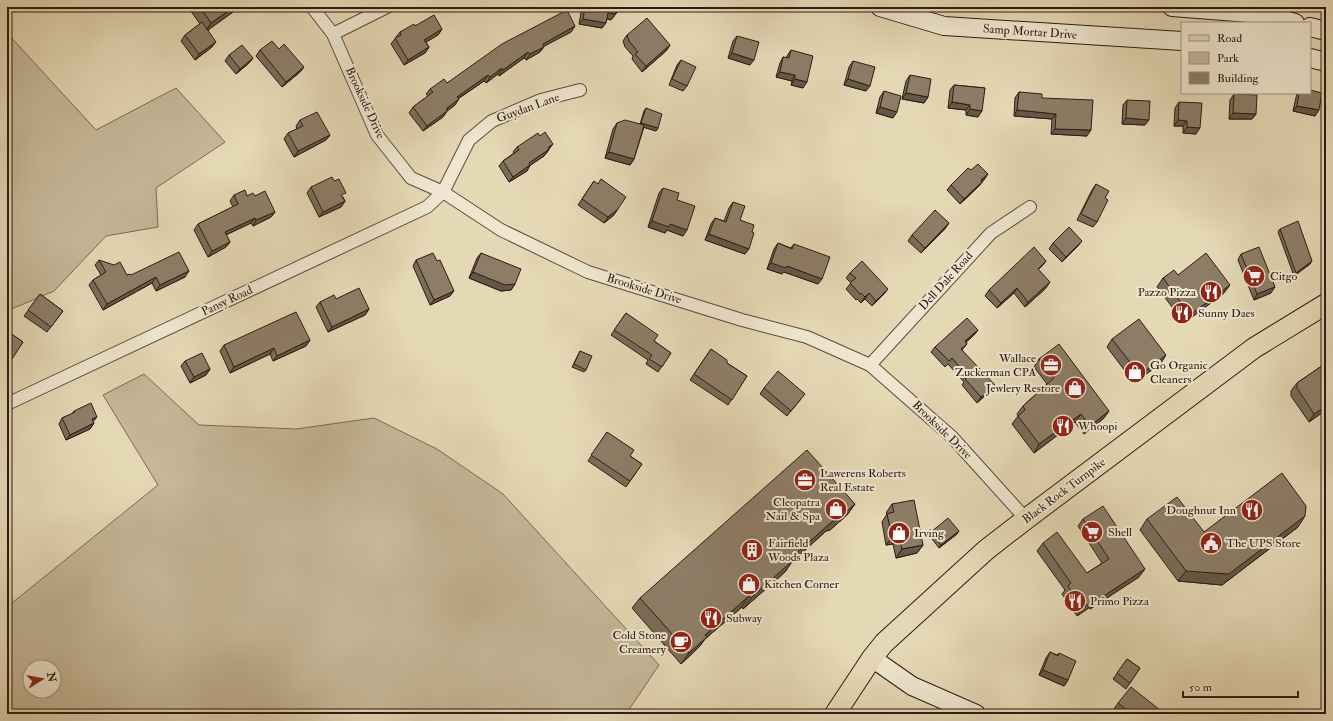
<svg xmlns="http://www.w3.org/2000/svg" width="1333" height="721" viewBox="0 0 1333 721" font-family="'IM FELL Double Pica',serif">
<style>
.green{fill:#c6b899;stroke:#7a6a56;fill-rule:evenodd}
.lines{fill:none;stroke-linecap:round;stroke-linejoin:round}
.street-casing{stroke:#5b4a3c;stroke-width:14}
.secondary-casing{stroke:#2d1b13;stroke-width:20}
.primary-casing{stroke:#2d1b13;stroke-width:22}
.street{stroke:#eee6cf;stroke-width:12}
.secondary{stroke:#eee6cf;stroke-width:18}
.primary{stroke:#e5d8b5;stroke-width:20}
.wall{fill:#796c59;stroke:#2d1b13}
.shaded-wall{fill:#635848;stroke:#2d1b13}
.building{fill:#8d7d67;stroke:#2d1b13}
.labels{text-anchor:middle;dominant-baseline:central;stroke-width:4;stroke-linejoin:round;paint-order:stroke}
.street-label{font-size:12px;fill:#2d1b13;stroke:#eee6cf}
.poi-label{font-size:12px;fill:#2d1b13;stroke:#eee6cf;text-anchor:start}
</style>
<rect width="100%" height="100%" fill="#e5d8b5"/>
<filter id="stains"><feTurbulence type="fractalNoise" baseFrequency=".005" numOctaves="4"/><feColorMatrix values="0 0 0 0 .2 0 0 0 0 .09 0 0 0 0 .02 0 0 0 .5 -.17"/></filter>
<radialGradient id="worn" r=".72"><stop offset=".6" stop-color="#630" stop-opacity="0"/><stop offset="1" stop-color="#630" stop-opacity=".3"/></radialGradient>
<!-- green -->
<g class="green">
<polygon points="7,33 96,130 176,88 225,142 156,188 158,227 106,236 54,291 7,311"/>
<path d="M144 374 199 425 296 429 374 418 437 449 503 494 659 665 626 714H7V607L158 485 103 395ZM30 667H54V691H30Z"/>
</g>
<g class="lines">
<!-- street casing -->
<g class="street-casing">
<g id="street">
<polyline points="312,7 333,34 377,135 411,178 443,192 501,230 588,272 742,320 807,337 870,365 952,437 1026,519"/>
<polyline points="333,34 387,7"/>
<polyline points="870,365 991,233 1030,207"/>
<polyline points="7,404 427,207 443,192 469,140 492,121 541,100 580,90"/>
</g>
</g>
<!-- secondary casing -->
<g class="secondary-casing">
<g id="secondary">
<polyline points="880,7 944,26 1182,41"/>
<polyline points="1172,7 1262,14 1295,23"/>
<polyline points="1310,27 1326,31"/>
<polyline points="1310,58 1326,62"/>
<polyline points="872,658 912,686 976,714"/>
</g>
</g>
<!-- primary casing -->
<g class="primary-casing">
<polyline id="primary" points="835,714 872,658 884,643 986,550 1026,519 1254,348 1326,304"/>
</g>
<!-- street -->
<use href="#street" class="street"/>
<!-- secondary -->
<use href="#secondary" class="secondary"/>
<!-- primary -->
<use href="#primary" class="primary"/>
</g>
<!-- wall -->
<g class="wall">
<polygon points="188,7 237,7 233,12 208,30 212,47 195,60 181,41 185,35 200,24"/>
<polygon points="582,7 621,7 611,20 607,19 602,28 579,24"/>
<polygon points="415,26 442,29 438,35 426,42 429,47 425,53 404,65 391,44 400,32"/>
<polygon points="575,26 571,32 544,46 540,52 526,60 524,58 499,76 498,74 486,83 484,81 458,99 455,105 447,111 443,117 423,131 409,113 413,107 428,96 426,94 430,89 447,83"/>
<polygon points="627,35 670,45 666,51 642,72 632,59 633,56 625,47 623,41"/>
<polygon points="737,36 750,65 728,58 733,41"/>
<polygon points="279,49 304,67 300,72 282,87 256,56 260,50"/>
<polygon points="791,50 803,88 791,85 792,81 776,77 780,63 783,57 786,58 787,56"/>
<polygon points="229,55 253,58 249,63 236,74 225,61"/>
<polygon points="681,60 687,86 683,91 669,85 677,65"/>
<polygon points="853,61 866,91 844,85 849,67"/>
<polygon points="910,75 928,97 924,103 902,99 906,81"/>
<polygon points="954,85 985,88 978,117 966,115 966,110 948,108 950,90"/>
<polygon points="884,91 893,118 876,113 880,97"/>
<polygon points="1019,92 1042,98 1087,136 1051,134 1052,119 1014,116 1015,98"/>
<polygon points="1297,93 1310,93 1315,116 1293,111"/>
<polygon points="1234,94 1256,114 1252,119 1229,119 1230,100"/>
<polygon points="1127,100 1145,125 1122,124 1123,105"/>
<polygon points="1179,102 1196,134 1183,133 1183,126 1174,126 1175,108"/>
<polygon points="646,108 658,128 656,131 644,127 634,159 630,165 605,158 613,129 617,123 640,124 644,111"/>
<polygon points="300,120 330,135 326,140 294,157 284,139 288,133 297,129 296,126"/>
<polygon points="517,147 549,150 544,156 530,165 527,171 509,182 499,166 503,161 514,153 513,152"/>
<polygon points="971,170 984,180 978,187 960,204 947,190 951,185"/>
<polygon points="594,181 614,215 604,223 578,205"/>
<polygon points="1096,184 1105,198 1097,222 1093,227 1077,220 1092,190"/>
<polygon points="311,187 343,197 345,201 341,207 319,217 307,193"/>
<polygon points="663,188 683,236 667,230 665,233 648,227 659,193"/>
<polygon points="234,195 255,196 275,212 271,217 253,226 251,223 226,235 230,242 226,247 208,257 194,230 198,224 233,207 230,201"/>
<polygon points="733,202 740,220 752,232 745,254 705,240 711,224 715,218 724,221 729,208"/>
<polygon points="945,229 921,253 908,241 912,235"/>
<polygon points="1280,229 1310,264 1294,276 1278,232"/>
<polygon points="778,243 791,248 794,244 818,284 784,272 782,274 767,269 774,249"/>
<polygon points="1053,243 1078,246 1062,262 1049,249"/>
<polygon points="481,253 515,284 511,290 501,291 469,278 477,258"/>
<polygon points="1241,254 1271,293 1254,300 1238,260"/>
<polygon points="99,260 127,275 185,277 156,291 152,283 103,310 89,285 93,280 101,275 95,265"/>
<polygon points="416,260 437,261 450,296 430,305 413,266"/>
<polygon points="1046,261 1042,266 1038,270 1046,288 1025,307 1014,293 997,308 985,296 989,290"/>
<polygon points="850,273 884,294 872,306 865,299 861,303 857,299 856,300 846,289 851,283 846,278"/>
<polygon points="1178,275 1224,293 1184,323 1157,287 1163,278"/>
<polygon points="40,294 63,311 47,332 24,316"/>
<polygon points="336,299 369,309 365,315 328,332 316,307 320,302"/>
<polygon points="626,313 654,341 671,353 658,372 646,364 648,360 611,335"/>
<polygon points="978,330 974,335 966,342 967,344 962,350 991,390 977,403 962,385 964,382 948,364 945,367 931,352 935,347"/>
<polygon points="7,331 23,342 8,364 7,364"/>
<polygon points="1112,339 1161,363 1134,383 1107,347"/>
<polygon points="310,340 306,346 273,361 270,354 230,373 220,351 224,345"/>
<polygon points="711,349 727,363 747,376 728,405 690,380"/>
<polygon points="580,351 586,370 584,372 572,367"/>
<polygon points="1039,359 1109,411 1103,419 1084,434 1075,422 1034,453 1012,424 1018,416 1017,414 1023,406 1047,384 1034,367"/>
<polygon points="185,361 210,369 206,375 190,383 181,366"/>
<polygon points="1326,363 1326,410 1309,422 1291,396 1291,391 1297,383"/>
<polygon points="764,388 801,399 787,416 760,394"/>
<polygon points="74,411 93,422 94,423 90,429 66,440 59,424 62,418 72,414"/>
<polygon points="607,432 630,456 642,464 626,487 588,461"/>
<polygon points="855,504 847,515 830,530 826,531 791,563 785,572 743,609 742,607 705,639 699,647 681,664 632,608 640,598"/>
<polygon points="892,504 923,545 917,553 896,558 893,544 886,545 882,522 887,514 886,513"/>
<polygon points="1083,519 1139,577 1090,609 1090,607 1077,616 1062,594 1065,590 1037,551 1043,543 1087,573 1102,563 1078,526"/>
<polygon points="1147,519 1204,532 1298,527 1222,585 1178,581 1140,530"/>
<polygon points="931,532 957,534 939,548 929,535"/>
<polygon points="1050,652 1057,655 1059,653 1068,680 1064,686 1039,675 1046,658"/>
<polygon points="1127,659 1140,668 1126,689 1113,679"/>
<polygon points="1118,703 1165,714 1121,714 1114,709"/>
</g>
<!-- shaded-wall -->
<g class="shaded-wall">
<polygon points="234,7 237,7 233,12 205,32 211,23"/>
<polygon points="621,7 611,20 604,18 608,13"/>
<polygon points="583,19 606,23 602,28 579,24"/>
<polygon points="575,26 571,32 539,49 543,44"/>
<polygon points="442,29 438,35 421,45 424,40"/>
<polygon points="216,42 212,47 195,60 199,54"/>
<polygon points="670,45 666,51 642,72 646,66"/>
<polygon points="429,47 425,53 404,65 408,60"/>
<polygon points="544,47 540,52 526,60 530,54"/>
<polygon points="528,52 524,58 499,76 503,70"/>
<polygon points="732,53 754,60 750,65 728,58"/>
<polygon points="253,58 249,63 236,74 240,69"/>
<polygon points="304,67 300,72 282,87 286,82"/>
<polygon points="502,68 498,74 486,83 490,77"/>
<polygon points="780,72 795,75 792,81 776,77"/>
<polygon points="488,75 484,81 453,102 457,97"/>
<polygon points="795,79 807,82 803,88 791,85"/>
<polygon points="848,79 870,86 866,91 844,85"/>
<polygon points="906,93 928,97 924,103 902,99"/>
<polygon points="459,99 455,105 443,114 447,108"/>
<polygon points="952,102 970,105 966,110 948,108"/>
<polygon points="1297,106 1319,110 1315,116 1293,111"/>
<polygon points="880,107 897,112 893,118 876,113"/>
<polygon points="970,109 982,111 978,117 966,115"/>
<polygon points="1017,110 1056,114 1052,119 1014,116"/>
<polygon points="447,111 443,117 423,131 427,126"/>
<polygon points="1233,113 1256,114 1252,119 1229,119"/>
<polygon points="1126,118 1149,120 1145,125 1122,124"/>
<polygon points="1178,120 1187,121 1183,126 1174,126"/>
<polygon points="641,123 658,128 656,131 639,126"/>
<polygon points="1187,127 1200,128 1196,134 1183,133"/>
<polygon points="1055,129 1091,130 1087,136 1051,134"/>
<polygon points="330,135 326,140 294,157 298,151"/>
<polygon points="553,144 544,156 525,169 529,163"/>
<polygon points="609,152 634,159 630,165 605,158"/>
<polygon points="530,165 527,171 509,182 513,177"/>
<polygon points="988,174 984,180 977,186 981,180"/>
<polygon points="982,182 978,187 960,204 964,199"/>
<polygon points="345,201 341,207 319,217 323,212"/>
<polygon points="618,209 614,215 604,223 608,217"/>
<polygon points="275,212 271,217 253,226 256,220"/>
<polygon points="255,218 251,223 221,237 225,232"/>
<polygon points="652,221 670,224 687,230 683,236 667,230 665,233 648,227"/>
<polygon points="949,223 945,229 921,253 925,248"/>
<polygon points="709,234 749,249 745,254 705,240"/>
<polygon points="1082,241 1078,246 1062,262 1066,257"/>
<polygon points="230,242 226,247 208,257 212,251"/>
<polygon points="1046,261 1042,266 1034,274 1038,269"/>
<polygon points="1312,261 1310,264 1294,276 1296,273"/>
<polygon points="771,263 787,266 822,279 818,284 784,272 782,274 767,269"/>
<polygon points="189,271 185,277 156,291 160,285"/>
<polygon points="473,272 515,284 511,290 501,291 469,278"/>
<polygon points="156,277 152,283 103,310 107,304"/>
<polygon points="1050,282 1046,288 1025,307 1028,302"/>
<polygon points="1230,285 1224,293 1184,323 1190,315"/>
<polygon points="1275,287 1271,293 1254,300 1257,294"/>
<polygon points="1017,288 1014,293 997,308 1001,303"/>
<polygon points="888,289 884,294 872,306 876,301"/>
<polygon points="454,291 450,296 430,305 434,300"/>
<polygon points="869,293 865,299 861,303 865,297"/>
<polygon points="369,309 365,315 328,332 332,327"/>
<polygon points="978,330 974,335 961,347 965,341"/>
<polygon points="310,340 306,346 273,361 277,356"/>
<polygon points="274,348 270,354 230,373 234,367"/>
<polygon points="1166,355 1161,363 1134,383 1140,375"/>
<polygon points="210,369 206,375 190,383 194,377"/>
<polygon points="995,385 991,390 977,403 981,397"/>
<polygon points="1326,406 1326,410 1309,422 1314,414"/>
<polygon points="1109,411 1103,419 1084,434 1090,426"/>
<polygon points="1081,414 1075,422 1034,453 1039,444"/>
<polygon points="97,417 93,422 92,419"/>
<polygon points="94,423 90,429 66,440 70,435"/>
<polygon points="855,504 847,515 830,530 826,531 791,563 785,572 743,609 751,598 792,557 834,520"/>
<polygon points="1305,516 1298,527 1222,585 1178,581 1186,571"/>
<polygon points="959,531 957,534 939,548 941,545"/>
<polygon points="899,536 893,544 886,545 892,537"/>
<polygon points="923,545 917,553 896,558 902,549"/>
<polygon points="1145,569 1139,577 1090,609 1096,601"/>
<polygon points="749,596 742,607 705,639 699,647 681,664 689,653 705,635"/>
<polygon points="1095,600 1090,607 1077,616 1082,608"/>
<polygon points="1043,670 1068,680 1064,686 1039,675"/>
</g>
<!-- building -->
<g class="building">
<polygon points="200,7 234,7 211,23"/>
<polygon points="585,7 620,7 615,14 608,13 606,23 583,19"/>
<polygon points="567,10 575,26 543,44 544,47 530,54 528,52 503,70 502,68 490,77 488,75 457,97 459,99 447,108 447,111 427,126 413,107 433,92 430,89 444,79 447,83 502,44"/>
<polygon points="434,15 442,29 424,40 429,47 408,60 395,38 401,35 400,32 414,24 415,26"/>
<polygon points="647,18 670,45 646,66 635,54 638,52 629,41 627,35"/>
<polygon points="202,22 216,42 199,54 185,35"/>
<polygon points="737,36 759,42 754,60 732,53"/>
<polygon points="272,41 279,49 284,44 304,67 286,82 260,50"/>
<polygon points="242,45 253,58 240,69 229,55"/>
<polygon points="791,50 813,56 807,82 795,79 795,75 780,72 783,57 789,58"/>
<polygon points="681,60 696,67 687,86 672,79"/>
<polygon points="853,61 875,67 870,86 848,79"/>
<polygon points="910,75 931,79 928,97 906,93"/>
<polygon points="954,85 985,88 982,111 970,109 970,105 952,102"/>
<polygon points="1310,90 1322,93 1319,110 1297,106 1299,93 1310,93"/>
<polygon points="884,91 901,96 897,112 880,107"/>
<polygon points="1019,92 1042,94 1042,98 1093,100 1091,130 1055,129 1056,114 1017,110"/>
<polygon points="1234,94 1257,95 1256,114 1233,113"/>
<polygon points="1127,100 1150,101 1149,120 1126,118"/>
<polygon points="1179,102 1202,103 1200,128 1187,127 1187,121 1178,120"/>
<polygon points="646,108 662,114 658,128 641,123"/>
<polygon points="317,112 330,135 298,151 288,133 303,126 300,120"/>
<polygon points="625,120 644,125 634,159 609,152 617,123"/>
<polygon points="545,132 553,144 549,147 548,150 529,163 530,165 513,177 503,161 519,150 517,147 538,133 540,136"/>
<polygon points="978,164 988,174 981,180 982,182 964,199 951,185 968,168 971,170"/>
<polygon points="332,177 334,181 339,179 346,193 341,195 345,201 323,212 311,187"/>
<polygon points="601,179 626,197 618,209 608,217 582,199 594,181 598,184"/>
<polygon points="1096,184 1109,191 1105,198 1108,200 1097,222 1081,214"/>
<polygon points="663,188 679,193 677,200 695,206 687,230 670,224 669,227 652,221"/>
<polygon points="245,190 247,196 253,193 255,196 265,191 275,212 256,220 255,218 225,232 230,242 212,251 198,224 238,204 234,195"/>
<polygon points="733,202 745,206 740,220 754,225 752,232 754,233 749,249 709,234 715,218 726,222"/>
<polygon points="935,210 949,223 925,248 912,235"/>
<polygon points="1298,221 1312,261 1296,273 1280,229"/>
<polygon points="1069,227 1082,241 1066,257 1053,243"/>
<polygon points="778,243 792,249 794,244 830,257 822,279 787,266 786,268 771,263"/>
<polygon points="1034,247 1046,261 1038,269 1050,282 1028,302 1017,288 1001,303 989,290"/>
<polygon points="1259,247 1275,287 1257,294 1241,254"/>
<polygon points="179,252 189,271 160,285 156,277 107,304 93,280 106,272 99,260 114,265 120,262 127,275 130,274 131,275"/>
<polygon points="433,253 437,261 440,260 454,291 434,300 416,260"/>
<polygon points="481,253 521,269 515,284 505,285 473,272"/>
<polygon points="1206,253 1230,285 1190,315 1163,278 1174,270 1178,275"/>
<polygon points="862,261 888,289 876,301 869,293 865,297 861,293 860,294 850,283 856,278 850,273"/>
<polygon points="359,288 369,309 332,327 320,302 334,295 336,299"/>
<polygon points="40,294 63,311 51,327 28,310"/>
<polygon points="296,312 310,340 277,356 274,348 234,367 224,345"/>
<polygon points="626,313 658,335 654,341 671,353 662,367 649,359 652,355 614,330"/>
<polygon points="967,318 978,330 965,341 967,344 961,349 995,385 981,397 965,379 968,377 952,358 949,361 935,347"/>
<polygon points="1139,319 1166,355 1140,375 1112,339"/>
<polygon points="7,331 23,342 12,359 7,355"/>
<polygon points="1059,344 1109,411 1090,426 1081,414 1039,444 1018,416 1025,410 1023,406 1054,378 1039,359"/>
<polygon points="711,349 727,360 727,363 747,376 732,400 694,374"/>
<polygon points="580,351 592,356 586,370 574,364"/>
<polygon points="202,353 210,369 194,377 185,361"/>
<polygon points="1326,363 1326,406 1314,414 1297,388 1297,383"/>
<polygon points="778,371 805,394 791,411 764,388"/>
<polygon points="91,403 97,417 92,419 94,423 70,435 62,418 75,412 74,411"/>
<polygon points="607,432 634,450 630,456 642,464 630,481 591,455"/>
<polygon points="807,450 855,504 837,520 834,520 792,557 792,561 751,598 749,596 705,635 707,637 689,653 640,598"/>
<polygon points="1282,473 1306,506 1305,516 1229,574 1186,571 1147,519 1177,497 1204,532"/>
<polygon points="914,500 923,545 902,549 899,536 892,537 887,514 894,512 892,504"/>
<polygon points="1103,506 1145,569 1096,601 1095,600 1082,608 1068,586 1071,583 1043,543 1057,532 1087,573 1109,559 1083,519"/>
<polygon points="948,518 959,531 941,545 931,532"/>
<polygon points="1050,652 1058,656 1059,653 1076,661 1068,680 1043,670"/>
<polygon points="1127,659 1140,668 1130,683 1117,673"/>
<polygon points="1131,687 1165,714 1132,714 1118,703"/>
</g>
<!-- icons -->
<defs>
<g id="supermarket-disc" transform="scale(1.15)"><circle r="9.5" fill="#8f2418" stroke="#eee6cf"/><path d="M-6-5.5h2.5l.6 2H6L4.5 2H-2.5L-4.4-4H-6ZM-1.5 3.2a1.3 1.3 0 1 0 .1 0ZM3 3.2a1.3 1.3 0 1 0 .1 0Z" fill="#fff"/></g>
<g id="restaurant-disc" transform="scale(1.15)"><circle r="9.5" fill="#8f2418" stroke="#eee6cf"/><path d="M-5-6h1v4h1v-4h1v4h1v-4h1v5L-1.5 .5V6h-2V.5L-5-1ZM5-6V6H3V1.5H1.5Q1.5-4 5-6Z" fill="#fff"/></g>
<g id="office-disc" transform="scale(1.15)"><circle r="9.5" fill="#8f2418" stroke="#eee6cf"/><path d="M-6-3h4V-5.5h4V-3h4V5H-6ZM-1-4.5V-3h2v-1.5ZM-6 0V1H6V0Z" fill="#fff"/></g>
<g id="shop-disc" transform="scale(1.15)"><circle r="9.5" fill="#8f2418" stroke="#eee6cf"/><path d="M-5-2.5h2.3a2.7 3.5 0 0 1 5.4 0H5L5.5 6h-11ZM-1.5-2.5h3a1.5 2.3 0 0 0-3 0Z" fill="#fff"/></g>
<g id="civic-disc" transform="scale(1.15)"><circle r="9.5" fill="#8f2418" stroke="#eee6cf"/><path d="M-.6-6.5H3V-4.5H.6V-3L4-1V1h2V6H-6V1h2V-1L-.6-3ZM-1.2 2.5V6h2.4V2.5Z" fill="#fff"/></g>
<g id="building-disc" transform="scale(1.15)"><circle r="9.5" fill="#8f2418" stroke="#eee6cf"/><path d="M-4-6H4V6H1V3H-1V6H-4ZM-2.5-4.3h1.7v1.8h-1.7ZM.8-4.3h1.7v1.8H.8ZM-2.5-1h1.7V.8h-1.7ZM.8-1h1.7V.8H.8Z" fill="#fff"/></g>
<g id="cafe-disc" transform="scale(1.15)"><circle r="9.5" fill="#8f2418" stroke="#eee6cf"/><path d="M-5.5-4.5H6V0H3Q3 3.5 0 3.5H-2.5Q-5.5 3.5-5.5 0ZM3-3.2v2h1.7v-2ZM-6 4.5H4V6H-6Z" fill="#fff"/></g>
</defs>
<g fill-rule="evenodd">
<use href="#supermarket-disc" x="1254" y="276"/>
<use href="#restaurant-disc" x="1211" y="292"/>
<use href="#restaurant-disc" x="1182" y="313"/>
<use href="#office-disc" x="1051" y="365"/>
<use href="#shop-disc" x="1135" y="372"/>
<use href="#shop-disc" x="1075" y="388"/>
<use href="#restaurant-disc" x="1063" y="426"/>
<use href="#office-disc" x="805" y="480"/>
<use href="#shop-disc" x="836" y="509"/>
<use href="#restaurant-disc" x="1252" y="510"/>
<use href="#supermarket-disc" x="1092" y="532"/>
<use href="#shop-disc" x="899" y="533"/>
<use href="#civic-disc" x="1211" y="543"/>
<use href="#building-disc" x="752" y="550"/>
<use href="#shop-disc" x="749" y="584"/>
<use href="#restaurant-disc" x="1075" y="601"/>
<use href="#restaurant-disc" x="711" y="618"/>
<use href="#cafe-disc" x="681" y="642"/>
</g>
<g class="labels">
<!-- street labels -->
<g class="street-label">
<text transform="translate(1030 32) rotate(4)">Samp Mortar Drive</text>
<text transform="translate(365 103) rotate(65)">Brookside Drive</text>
<text transform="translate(528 108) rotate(-20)">Guydan Lane</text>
<text transform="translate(946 281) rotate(-48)">Dell Dale Road</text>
<text transform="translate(644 289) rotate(17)">Brookside Drive</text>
<text transform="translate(227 301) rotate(-25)">Pansy Road</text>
<text transform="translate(942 430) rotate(44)">Brookside Drive</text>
<text transform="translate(1064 491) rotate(-37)">Black Rock Turnpike</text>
</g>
<!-- poi labels -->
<g class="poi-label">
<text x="1270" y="276">Citgo</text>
<text x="1196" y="292" text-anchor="end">Pazzo Pizza</text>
<text x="1198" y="313">Sunny Daes</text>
<text x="1036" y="358" text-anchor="end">Wallace<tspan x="1036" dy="14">Zuckerman CPA</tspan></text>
<text x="1150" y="365">Go Organic<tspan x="1150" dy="14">Cleaners</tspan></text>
<text x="1060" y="388" text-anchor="end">Jewlery Restore</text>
<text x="1078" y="426">Whoopi</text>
<text x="820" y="473">Lawerens Roberts<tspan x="820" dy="14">Real Estate</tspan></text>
<text x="820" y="502" text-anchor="end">Cleopatra<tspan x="820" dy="14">Nail &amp; Spa</tspan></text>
<text x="1236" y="510" text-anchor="end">Doughnut Inn</text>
<text x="1108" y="532">Shell</text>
<text x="914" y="533">Irving</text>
<text x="768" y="543">Fairfield<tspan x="768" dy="14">Woods Plaza</tspan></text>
<text x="1226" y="543">The UPS Store</text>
<text x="764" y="584">Kitchen Corner</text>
<text x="1090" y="601">Primo Pizza</text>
<text x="726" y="618">Subway</text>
<text x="666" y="635" text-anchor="end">Cold Stone<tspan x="666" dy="14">Creamery</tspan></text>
</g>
</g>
<!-- margin -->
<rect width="1333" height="721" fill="none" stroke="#e5d8b5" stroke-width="24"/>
<rect x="8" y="8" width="1317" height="705" fill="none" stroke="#2d1b13" stroke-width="2"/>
<rect x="12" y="12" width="1309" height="697" fill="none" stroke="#2d1b13"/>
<!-- legend -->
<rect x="1181" y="22" width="130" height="72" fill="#eee6cf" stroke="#a19584"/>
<rect x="1189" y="35" width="20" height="6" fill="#e5d8b5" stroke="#a19584"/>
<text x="1217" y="42" font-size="12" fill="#2d1b13">Road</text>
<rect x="1189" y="52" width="20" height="12" fill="#c6b899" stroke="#a19584"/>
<text x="1217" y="62" font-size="12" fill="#2d1b13">Park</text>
<rect x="1189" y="72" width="20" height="12" fill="#8d7d67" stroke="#a19584"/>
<text x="1217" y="82" font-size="12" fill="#2d1b13">Building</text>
<!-- north arrow -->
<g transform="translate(42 679) rotate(79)"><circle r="19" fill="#eee6cf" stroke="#a19584"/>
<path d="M0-3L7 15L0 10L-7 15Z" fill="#8f2418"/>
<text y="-6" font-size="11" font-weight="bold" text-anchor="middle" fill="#2d1b13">N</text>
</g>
<!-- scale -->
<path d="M1183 691v6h115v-6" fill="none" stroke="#2d1b13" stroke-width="2"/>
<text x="1189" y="691" font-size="12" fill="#2d1b13" stroke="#eee6cf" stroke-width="3" paint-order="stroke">50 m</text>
<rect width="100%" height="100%" filter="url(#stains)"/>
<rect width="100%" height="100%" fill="url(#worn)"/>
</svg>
